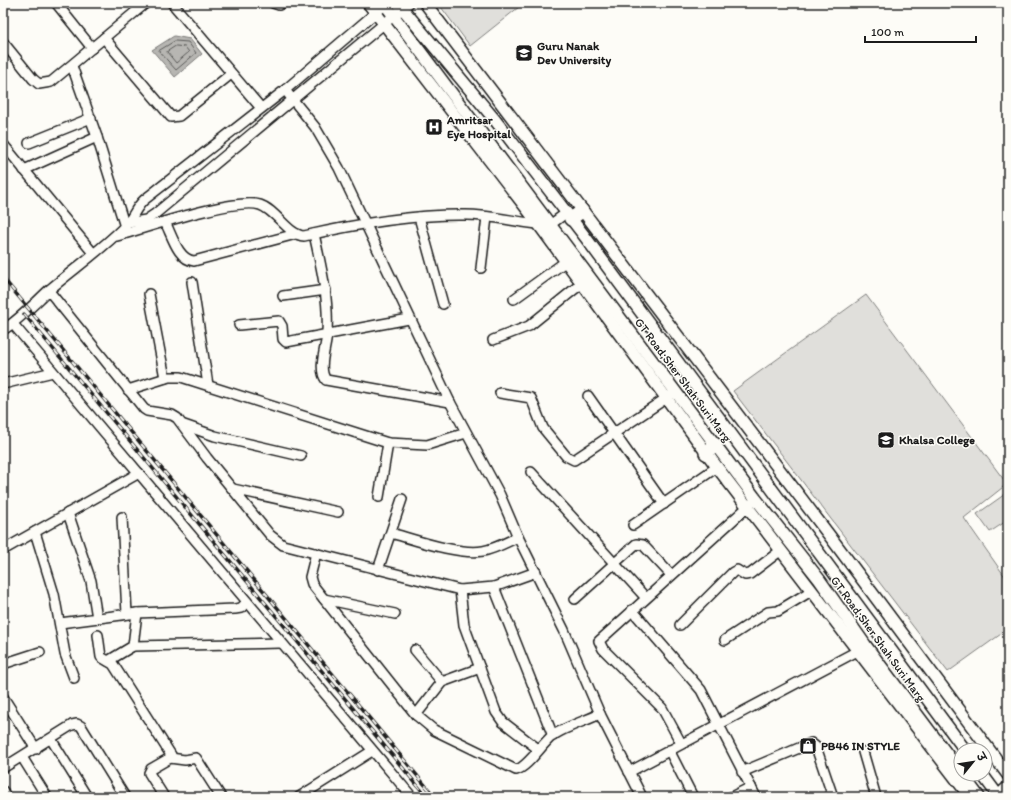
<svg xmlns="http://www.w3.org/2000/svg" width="1011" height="800" viewBox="0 0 1011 800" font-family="Itim,'Playpen Sans Deva',sans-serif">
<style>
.green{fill:#e0dfdb;stroke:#7e7e7c}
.water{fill:#b7b6b2;stroke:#797876}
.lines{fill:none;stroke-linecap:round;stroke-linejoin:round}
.shore{stroke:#5a5a58;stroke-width:1}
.minor-casing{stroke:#1c1c1c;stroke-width:12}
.major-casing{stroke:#1c1c1c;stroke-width:14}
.highway-casing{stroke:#1c1c1c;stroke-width:16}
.minor{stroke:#fdfcf7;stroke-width:9}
.major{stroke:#fdfcf7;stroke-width:11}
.highway{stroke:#fdfcf7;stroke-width:13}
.rail-casing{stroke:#1c1c1c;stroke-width:3.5}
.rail{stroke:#fdfcf7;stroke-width:2;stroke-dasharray:6;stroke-linecap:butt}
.labels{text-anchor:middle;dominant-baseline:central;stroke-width:3;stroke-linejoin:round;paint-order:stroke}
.poi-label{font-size:12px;font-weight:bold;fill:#1c1c1c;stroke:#fdfcf7;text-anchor:start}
.street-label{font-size:12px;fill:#1c1c1c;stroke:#fdfcf7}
</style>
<rect width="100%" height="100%" fill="#fdfcf7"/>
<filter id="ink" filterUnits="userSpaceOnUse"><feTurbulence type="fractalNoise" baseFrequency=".025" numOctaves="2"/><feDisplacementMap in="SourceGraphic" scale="8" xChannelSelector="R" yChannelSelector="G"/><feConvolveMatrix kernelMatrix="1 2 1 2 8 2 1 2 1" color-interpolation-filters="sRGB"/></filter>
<g filter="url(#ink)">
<!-- green -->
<g class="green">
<polygon points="438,3 524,3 470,46"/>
<polygon points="866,295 1007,484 964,518 1008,581 1008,629 948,672 733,391"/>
<polygon points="1008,492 1008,520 990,532 977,514"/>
</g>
<!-- water -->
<polygon class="water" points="174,36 190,39 202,54 175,77 152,50"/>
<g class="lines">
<!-- shore -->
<g class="shore">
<polygon points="175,41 188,42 196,53 176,70 159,51"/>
<polygon points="176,46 185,47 189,52 176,63 167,52"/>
</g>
<!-- minor casing -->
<g class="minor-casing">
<g id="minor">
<polyline points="56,3 92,48"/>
<polyline points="172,3 261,108"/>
<polyline points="273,3 279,5 282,3"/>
<polyline points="104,38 171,117 179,116 231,74"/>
<polyline points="3,42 33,79 39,84 51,82 146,3"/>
<polyline points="72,66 97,137 125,227"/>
<polyline points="285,90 315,127 339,168 450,402 500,495 518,537 564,630 600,714 642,797"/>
<polyline points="29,143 91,118"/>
<polyline points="3,144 93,253"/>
<polyline points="24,170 97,137"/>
<polyline points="419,217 443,304"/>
<path d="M165 222C172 235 178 260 194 261L296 234"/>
<polyline points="128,223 146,220 155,214 409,3"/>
<path d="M314 234C321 266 329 298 327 332 327 346 317 368 326 380L450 402"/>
<path d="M117 236C145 228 236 197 260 205 276 210 288 235 304 236 356 224 412 214 466 215 494 215 522 224 550 225L566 213"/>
<polyline points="481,268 487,217"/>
<polyline points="192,282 208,385"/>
<polyline points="49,291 144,409 147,411 172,415 177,418 207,458 270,535 283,545 460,590 494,587 536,572"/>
<polyline points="149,294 165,378"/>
<polyline points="283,296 326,290"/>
<polyline points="514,299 565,262"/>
<polyline points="13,324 412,797"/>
<polyline points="239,325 279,321 282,326 283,339 286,342 409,319"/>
<path d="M3 330C20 319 34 304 49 290 74 269 101 250 124 227 133 219 135 208 144 200L285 90 387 3"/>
<polyline points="493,340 529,326 587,279"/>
<polyline points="3,384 53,372"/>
<polyline points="128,390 169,377 181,377 388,443 427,445 466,433"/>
<polyline points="500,393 531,398 543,428 566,456 574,460 671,395"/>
<polyline points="588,396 664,504"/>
<polyline points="184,425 215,436 301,456"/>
<polyline points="531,472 646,598"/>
<polyline points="233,489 338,512"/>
<polyline points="379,497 388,443"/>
<polyline points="68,513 91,581 97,618"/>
<polyline points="122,517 127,614"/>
<polyline points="633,525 717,467"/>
<polyline points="35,532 54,594 65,654 74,678"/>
<path d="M391 533C416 540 458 555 483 551 495 549 507 542 518 537"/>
<polyline points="3,550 139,473"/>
<path d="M316 553 310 577 312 584 416 715 434 730 516 770C527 768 542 744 552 736 565 727 585 721 600 714"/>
<polyline points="378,570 402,499"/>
<polyline points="494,587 553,736"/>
<polyline points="460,590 464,625 496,712 503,722 538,749"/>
<polyline points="324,599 395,614"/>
<polyline points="575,599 636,544 643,545 671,575"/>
<polyline points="632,610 701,690 756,797"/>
<polyline points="60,623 137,613 235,609 241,608 247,602"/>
<polyline points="680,625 733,572 737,570 745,575 750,574 780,551"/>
<polyline points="98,635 101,657 113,664 171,755 170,758 151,769 149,773 164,797"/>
<polyline points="725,640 768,612 778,611 811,591"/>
<polyline points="133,646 281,643"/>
<polyline points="415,650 442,682"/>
<polyline points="108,661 133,646 137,613"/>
<polyline points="3,664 40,652"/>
<polyline points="3,697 36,749"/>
<polyline points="416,715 442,682 480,668"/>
<polyline points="51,739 87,797"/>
<polyline points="681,743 662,708 603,649 599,641 752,503"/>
<polyline points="669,750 693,797"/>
<polyline points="863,752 876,797"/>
<polyline points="22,757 47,797"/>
<polyline points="170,758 185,760 196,758 221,797"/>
<polyline points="3,768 72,725 77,724 81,726 125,797"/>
<polyline points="629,772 863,648"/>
<polyline points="742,772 811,743 816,747 833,797"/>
<polyline points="3,791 6,797"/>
<polyline points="299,797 372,751"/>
<polyline points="731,797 751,787"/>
</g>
</g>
<!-- major casing -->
<g class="major-casing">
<g id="major">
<polyline points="368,3 534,218 717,467 970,797"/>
<polyline points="384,3 756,499 819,579 866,646 961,773"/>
<polyline points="398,3 495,120 586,238 965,750"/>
<polyline points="425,3 829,535 1008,775"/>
<polyline points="962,774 979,797"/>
<polyline points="982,774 999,797"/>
<polyline points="997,797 1008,787"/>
</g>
</g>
<!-- highway casing -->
<g class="highway-casing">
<g id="highway">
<polyline points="571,219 582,211"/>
<polyline points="706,453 716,445"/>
</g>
</g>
<!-- minor -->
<use href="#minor" class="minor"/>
<!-- major -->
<use href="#major" class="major"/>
<!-- highway -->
<use href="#highway" class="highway"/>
<!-- rail casing -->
<g class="rail-casing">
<g id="rail">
<polyline points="3,278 435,797"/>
<polyline points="24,314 427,797"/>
</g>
</g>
<!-- rail -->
<use href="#rail" class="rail"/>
</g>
</g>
<!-- icons -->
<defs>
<g id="university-square" transform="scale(0.9)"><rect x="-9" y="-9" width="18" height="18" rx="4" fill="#1c1c1c" stroke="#fdfcf7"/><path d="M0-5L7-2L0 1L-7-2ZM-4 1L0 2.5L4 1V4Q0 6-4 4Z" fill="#fff"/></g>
<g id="hospital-square" transform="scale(0.9)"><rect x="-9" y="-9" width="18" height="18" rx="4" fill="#1c1c1c" stroke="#fdfcf7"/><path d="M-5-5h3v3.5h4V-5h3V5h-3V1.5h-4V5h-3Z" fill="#fff"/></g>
<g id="shop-square" transform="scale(0.9)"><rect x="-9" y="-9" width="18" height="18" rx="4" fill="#1c1c1c" stroke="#fdfcf7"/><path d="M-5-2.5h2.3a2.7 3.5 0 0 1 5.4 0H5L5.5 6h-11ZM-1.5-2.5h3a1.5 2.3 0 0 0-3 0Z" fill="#fff"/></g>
</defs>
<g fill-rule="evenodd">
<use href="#university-square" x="524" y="53"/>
<use href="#hospital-square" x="434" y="127"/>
<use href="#university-square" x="886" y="440"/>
<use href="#shop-square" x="808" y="746"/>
</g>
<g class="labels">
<!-- poi labels -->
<g class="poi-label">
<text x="537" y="46">Guru Nanak<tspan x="537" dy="14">Dev University</tspan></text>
<text x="447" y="120">Amritsar<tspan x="447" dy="14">Eye Hospital</tspan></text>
<text x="899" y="440">Khalsa College</text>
<text x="821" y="746">PB46 IN STYLE</text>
</g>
<!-- street labels -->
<g class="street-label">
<text transform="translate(683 380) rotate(53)">GT Road;Sher Shah Suri Marg</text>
<text transform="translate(878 639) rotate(54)">GT Road;Sher Shah Suri Marg</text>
</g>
</g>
<!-- margin -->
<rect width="1011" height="800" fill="none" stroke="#fdfcf7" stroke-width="16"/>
<rect x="8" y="8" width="995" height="784" fill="none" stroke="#1c1c1c" stroke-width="1.5" filter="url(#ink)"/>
<!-- north arrow -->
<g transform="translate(973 762) rotate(60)"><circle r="19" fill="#fdfcf7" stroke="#a3a29f"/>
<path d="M0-3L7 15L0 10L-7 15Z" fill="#1c1c1c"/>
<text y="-6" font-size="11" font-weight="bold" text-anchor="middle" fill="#1c1c1c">उ</text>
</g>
<!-- scale -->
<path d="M865 36v6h111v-6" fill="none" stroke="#1c1c1c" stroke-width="2"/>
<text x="871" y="36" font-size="12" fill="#1c1c1c" stroke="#fdfcf7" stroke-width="3" paint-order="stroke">100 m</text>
</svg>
